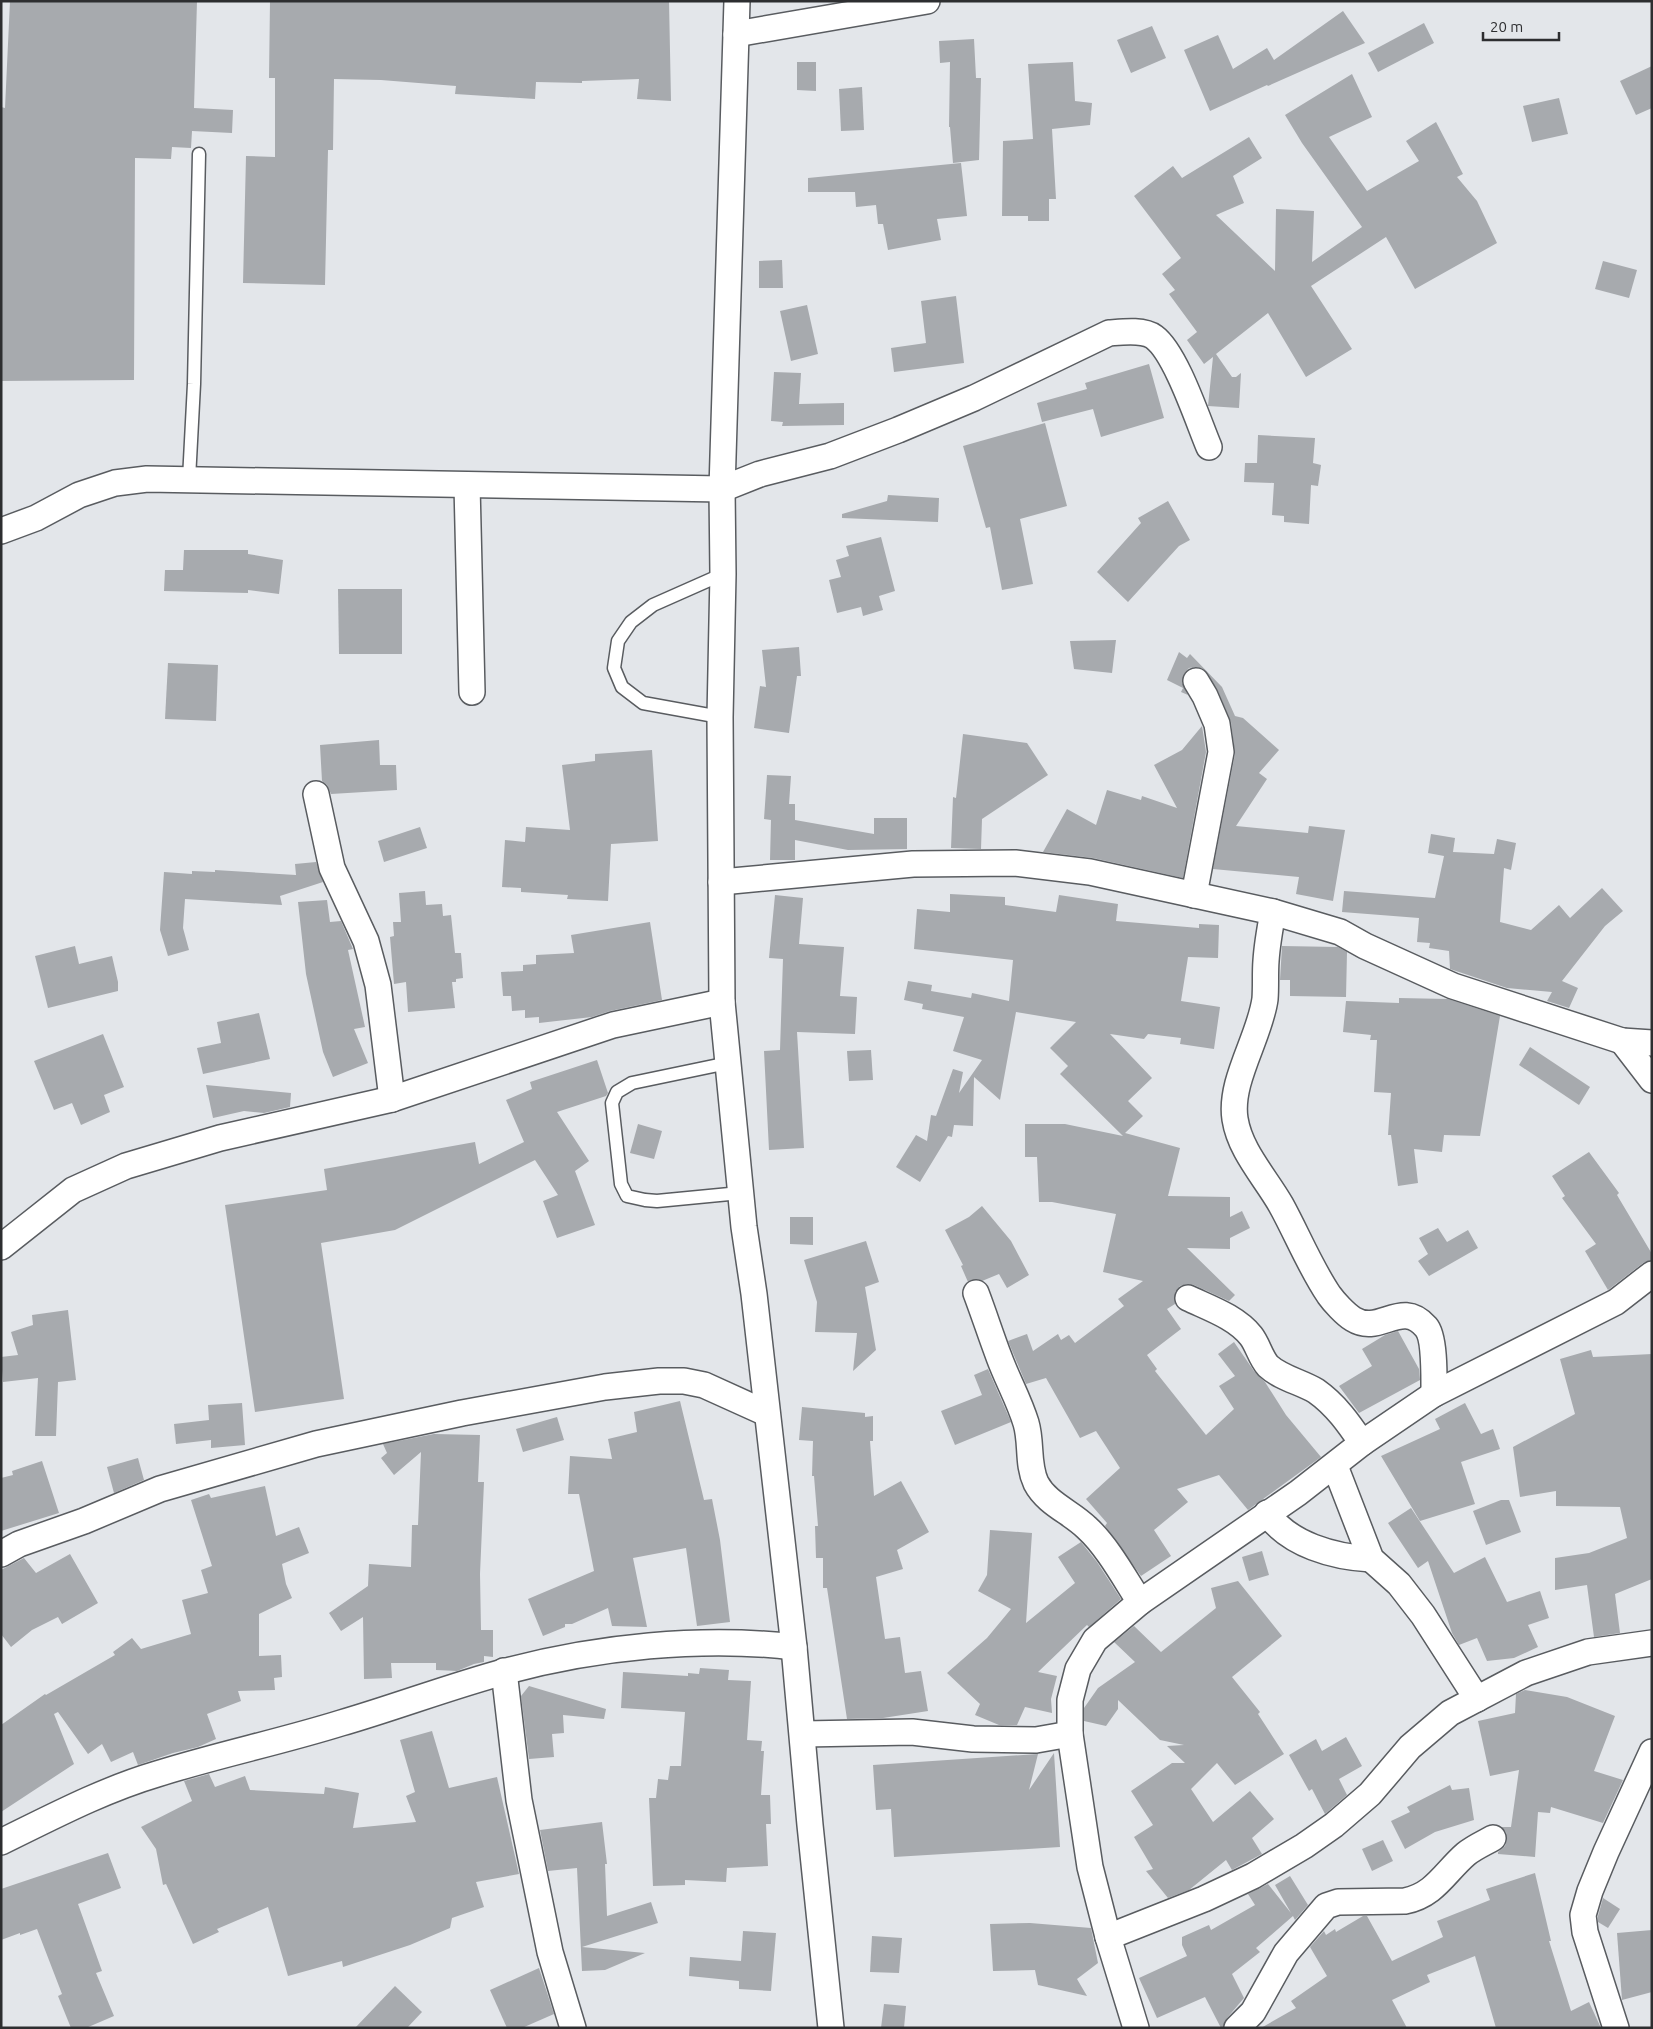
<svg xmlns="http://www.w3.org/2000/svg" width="1653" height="2029" viewBox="0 0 1653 2029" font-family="Ubuntu,sans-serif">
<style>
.building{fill:#a7aaae}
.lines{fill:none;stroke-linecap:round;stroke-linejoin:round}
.service-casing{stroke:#595c60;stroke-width:15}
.minor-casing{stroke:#595c60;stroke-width:28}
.service{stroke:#fff;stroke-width:12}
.minor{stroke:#fff;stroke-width:25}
</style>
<rect width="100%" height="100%" fill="#e3e6ea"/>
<!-- building -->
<g class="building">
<polygon points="10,1 197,1 194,108 233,110 232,133 192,131 191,148 172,147 171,159 135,158 134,380 1,381 1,107 5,108"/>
<polygon points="270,1 669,1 671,101 637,99 639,79 582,81 582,83 536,82 535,99 455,94 456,86 381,80 334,79 333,150 328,150 325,285 243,283 246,156 275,157 275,78 269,78"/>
<polygon points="1343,11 1365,43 1268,86 1267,85 1210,111 1184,50 1218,35 1233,69 1267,48 1274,60"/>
<polygon points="1424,23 1434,43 1378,72 1368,53"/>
<polygon points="1152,26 1166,58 1131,73 1117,40"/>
<polygon points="974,39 976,78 981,78 979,160 953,163 950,127 949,127 950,62 940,63 939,41"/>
<polygon points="797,62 816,62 816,91 797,90"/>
<polygon points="1073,62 1075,101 1092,103 1090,125 1052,129 1056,199 1049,199 1049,221 1028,221 1028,216 1002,216 1003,141 1033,139 1028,64"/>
<polygon points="1652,66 1652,108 1636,115 1620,81"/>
<polygon points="1352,74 1372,117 1329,137 1367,191 1419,161 1406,141 1436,122 1463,174 1457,177 1477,201 1497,243 1415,289 1386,237 1311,286 1352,349 1306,377 1268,313 1216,354 1232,377 1236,377 1241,373 1239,408 1208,406 1213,357 1204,364 1187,340 1197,332 1169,294 1175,290 1162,274 1181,258 1134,196 1173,166 1182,178 1249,137 1262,158 1233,176 1244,203 1216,215 1275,271 1276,209 1314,211 1312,262 1362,227 1302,143 1285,115"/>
<polygon points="862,87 864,130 841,131 839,89"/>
<polygon points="1559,98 1568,134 1532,142 1523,106"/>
<polygon points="961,163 967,216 937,219 941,240 888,250 883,224 878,224 876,205 856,207 855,192 808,192 808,178"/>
<polygon points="782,260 783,288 759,288 759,261"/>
<polygon points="1603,261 1637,270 1629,298 1595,289"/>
<polygon points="956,296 964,363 894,372 891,348 926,343 921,301"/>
<polygon points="807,305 818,354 791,361 780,311"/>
<polygon points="1149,364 1164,418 1101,437 1093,409 1042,422 1037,403 1087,389 1085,383"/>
<polygon points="774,372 801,373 799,404 844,403 844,425 782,426 783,422 771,421"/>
<polygon points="1045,423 1067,506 1020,519 1033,584 1002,590 990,527 986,528 963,446"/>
<polygon points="1258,435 1315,438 1313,463 1321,465 1318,486 1311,485 1309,524 1284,522 1284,516 1272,515 1274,483 1244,482 1245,463 1257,463"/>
<polygon points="888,495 939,498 938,522 842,518 842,514 887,501"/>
<polygon points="1168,501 1190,540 1179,546 1128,602 1097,572 1141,523 1138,518"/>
<polygon points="881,537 895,591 879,596 883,610 863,616 861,607 837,613 829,580 841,577 836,560 849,556 846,546"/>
<polygon points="184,550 248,550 248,554 283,560 279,594 248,590 248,593 164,591 165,570 183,570"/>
<polygon points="338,589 402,589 402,654 339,654"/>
<polygon points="1116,640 1112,673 1074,669 1070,641"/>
<polygon points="799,647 801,676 797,676 789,733 754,728 760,686 766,687 762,650"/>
<polygon points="1179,652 1187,658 1190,654 1222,687 1235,716 1243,718 1279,750 1259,773 1267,779 1236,826 1308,833 1309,826 1345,830 1333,901 1296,894 1299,877 1213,869 1235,754 1231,722 1217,689 1203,669 1195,667 1189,668 1184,674 1182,682 1188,695 1181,692 1183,688 1167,680"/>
<polygon points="168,663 218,665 216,721 165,719"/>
<polygon points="1202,726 1206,752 1183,878 1093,858 1043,852 1067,809 1096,825 1107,790 1141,800 1142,796 1177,808 1154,765 1182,750"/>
<polygon points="963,734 1027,743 1048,775 982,819 981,849 951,848 953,797 956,798"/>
<polygon points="379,740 380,765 396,765 397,790 331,794 327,785 322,781 320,745"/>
<polygon points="652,750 658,841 611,844 608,901 567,899 568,895 521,892 521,888 502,887 505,840 525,842 526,827 570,830 562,765 595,761 595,754"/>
<polygon points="767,775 791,776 789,804 795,804 795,820 874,834 874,818 907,818 907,849 848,850 795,840 795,860 770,860 771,820 764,819"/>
<polygon points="420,827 427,848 384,862 378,841"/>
<polygon points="1431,834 1455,838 1453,852 1494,854 1497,839 1516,843 1511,870 1504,868 1500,922 1531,930 1559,905 1570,918 1602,888 1623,911 1605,926 1562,981 1578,988 1569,1008 1547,1001 1552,992 1507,988 1450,969 1449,951 1429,948 1430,943 1417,942 1419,918 1342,912 1344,891 1435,898 1444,856 1428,853"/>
<polygon points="316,862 323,882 280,896 282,905 185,899 183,928 189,950 168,956 160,930 164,872 192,874 192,871 215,872 215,870 296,875 295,864"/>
<polygon points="425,891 426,905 442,904 443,916 451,915 455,953 461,953 463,978 456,979 456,982 452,982 455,1008 408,1012 406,982 394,984 390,937 394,936 393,922 401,922 399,893"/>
<polygon points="950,894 1005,897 1005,905 1056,912 1059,895 1118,904 1116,921 1199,928 1199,924 1219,925 1218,958 1188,957 1181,1001 1220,1007 1214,1049 1180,1044 1181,1038 1148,1034 1144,1039 1110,1034 1152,1078 1128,1101 1143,1116 1125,1133 1180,1148 1168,1196 1230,1197 1230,1217 1242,1211 1250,1228 1230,1238 1230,1249 1187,1248 1235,1295 1229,1301 1194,1285 1187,1284 1180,1286 1175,1292 1175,1304 1167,1309 1181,1329 1147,1355 1157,1369 1155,1371 1206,1435 1234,1409 1219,1386 1235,1376 1218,1354 1234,1342 1254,1371 1265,1382 1286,1415 1321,1457 1248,1510 1219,1475 1177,1489 1188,1502 1154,1530 1171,1556 1141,1576 1105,1526 1107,1523 1086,1499 1120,1468 1096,1431 1080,1438 1046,1378 1026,1384 1008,1341 1027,1334 1033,1351 1058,1334 1061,1340 1069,1335 1075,1343 1124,1306 1118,1299 1143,1281 1103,1272 1116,1214 1052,1202 1039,1202 1037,1157 1025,1157 1025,1124 1065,1124 1123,1136 1060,1074 1068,1066 1050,1048 1076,1022 1016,1012 1000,1100 974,1077 973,1126 954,1125 952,1137 948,1136 920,1182 896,1167 916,1135 927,1141 931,1115 936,1116 953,1069 963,1072 959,1093 982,1060 953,1051 964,1017 922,1009 923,1004 904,1000 908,981 932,985 931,991 971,998 972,993 1009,1001 1013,960 914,949 917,909 950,912"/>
<polygon points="775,895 803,898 799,944 844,947 840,996 857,997 855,1034 797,1032 804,1148 769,1150 764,1051 780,1050 783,959 769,958"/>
<polygon points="327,900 330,922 341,921 353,949 348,950 365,1027 354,1029 368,1063 333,1077 323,1052 306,974 298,902"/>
<polygon points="650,922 662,1000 610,1011 592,1017 539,1023 539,1017 525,1018 525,1010 512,1011 511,996 503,996 501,972 523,971 523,965 536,964 536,955 574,953 571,935"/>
<polygon points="75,946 79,964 112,956 118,982 118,991 48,1008 35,956"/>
<polygon points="1282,946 1338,947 1347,952 1346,997 1290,996 1290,980 1280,980"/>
<polygon points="1399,998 1448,999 1500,1016 1480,1136 1444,1135 1442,1152 1414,1149 1418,1183 1398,1186 1391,1135 1388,1135 1391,1093 1374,1092 1377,1040 1370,1040 1371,1035 1343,1032 1346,1001 1399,1003"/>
<polygon points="259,1013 270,1059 203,1074 197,1048 221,1043 217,1022"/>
<polygon points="103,1034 124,1087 104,1095 110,1112 81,1125 72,1103 54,1110 34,1061"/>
<polygon points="1530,1047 1590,1087 1579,1105 1519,1065"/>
<polygon points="871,1050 873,1080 849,1081 847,1051"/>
<polygon points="597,1060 608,1093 606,1096 557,1112 589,1161 575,1171 595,1225 557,1238 543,1201 558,1195 535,1160 395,1230 321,1243 344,1399 255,1412 225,1205 327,1190 324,1169 475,1142 479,1164 524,1142 506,1100 532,1089 530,1082"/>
<polygon points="206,1085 291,1093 290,1107 264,1113 244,1111 213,1118"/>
<polygon points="638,1124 662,1131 654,1159 630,1153"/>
<polygon points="1589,1152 1619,1193 1617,1195 1652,1254 1652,1260 1643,1263 1608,1290 1585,1251 1596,1244 1562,1198 1565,1196 1552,1176"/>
<polygon points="982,1206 1011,1241 1029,1275 1007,1288 999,1274 982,1281 978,1279 968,1282 961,1266 963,1265 945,1230 969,1217"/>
<polygon points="790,1217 813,1217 813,1245 790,1244"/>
<polygon points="1438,1228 1447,1242 1468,1230 1478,1248 1429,1276 1418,1261 1428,1254 1419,1238"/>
<polygon points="866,1241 879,1282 865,1287 876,1350 853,1371 857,1333 815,1332 817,1302 804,1260"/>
<polygon points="68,1310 76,1380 58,1382 56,1436 35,1436 38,1378 3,1382 1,1357 18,1355 11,1332 33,1325 32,1315"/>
<polygon points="1398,1331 1419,1369 1420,1380 1359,1413 1339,1386 1372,1366 1362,1349 1385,1335"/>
<polygon points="1591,1350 1593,1357 1652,1354 1652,1579 1615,1594 1620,1633 1594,1637 1587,1585 1555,1590 1555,1558 1589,1553 1627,1538 1620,1507 1556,1506 1556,1491 1520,1497 1513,1447 1575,1414 1560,1359"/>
<polygon points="988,1369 1011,1422 955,1445 941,1411 982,1395 974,1375"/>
<polygon points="680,1401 704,1500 712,1499 720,1540 730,1622 697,1626 686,1548 633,1558 647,1627 612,1626 608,1608 572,1624 565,1624 565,1627 543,1636 528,1599 594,1571 579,1494 568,1494 570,1456 612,1459 608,1439 637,1432 634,1412"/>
<polygon points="242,1403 245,1445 211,1448 211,1440 176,1444 174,1424 209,1420 208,1405"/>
<polygon points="1465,1403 1481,1434 1493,1429 1500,1449 1461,1462 1475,1504 1420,1521 1381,1456 1440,1429 1435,1419"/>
<polygon points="802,1407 865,1413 865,1417 873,1416 873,1441 870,1441 874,1496 901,1481 929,1532 897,1550 903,1569 876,1577 885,1639 900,1637 905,1673 921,1671 928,1711 883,1718 847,1719 827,1588 823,1588 823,1558 816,1558 815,1526 818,1526 814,1476 812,1476 813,1441 799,1440"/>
<polygon points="557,1417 564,1440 523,1452 516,1429"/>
<polygon points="434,1434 480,1435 478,1482 484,1482 480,1574 481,1630 493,1630 493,1657 484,1656 484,1662 474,1664 457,1671 436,1670 436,1663 391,1663 392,1678 364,1679 363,1617 341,1631 329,1613 368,1586 369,1564 411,1567 412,1525 418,1525 421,1452 394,1475 381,1458 387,1453 383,1444"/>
<polygon points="138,1458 144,1480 114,1493 107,1467"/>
<polygon points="42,1461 59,1513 1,1531 1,1478 13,1475 12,1471"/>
<polygon points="265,1486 276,1536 299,1527 309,1553 282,1564 286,1584 292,1598 259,1614 259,1656 281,1655 282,1677 274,1678 275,1690 238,1691 241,1701 207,1714 216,1739 198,1747 173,1753 138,1765 133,1752 111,1762 102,1744 88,1754 58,1712 54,1714 74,1764 1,1812 1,1725 45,1694 46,1695 115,1655 113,1652 132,1638 141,1649 191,1634 182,1600 208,1593 201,1570 212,1566 191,1500 209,1494 211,1498"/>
<polygon points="1501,1500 1509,1500 1521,1532 1486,1545 1473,1511"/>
<polygon points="1411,1508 1454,1573 1485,1557 1507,1602 1540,1591 1549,1618 1528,1625 1538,1647 1514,1658 1487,1661 1477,1638 1459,1645 1452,1633 1428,1561 1418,1568 1388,1523"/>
<polygon points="990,1530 1032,1533 1026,1623 1075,1583 1058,1557 1081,1542 1097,1562 1121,1599 1089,1627 1087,1625 1038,1672 1057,1676 1051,1699 1052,1713 1025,1707 1017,1725 999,1725 975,1715 980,1704 947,1673 987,1638 1011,1609 978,1591 987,1575"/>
<polygon points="1262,1551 1269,1575 1249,1581 1242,1557"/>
<polygon points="70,1554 98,1603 62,1624 58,1617 32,1630 11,1647 1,1634 1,1570 24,1558 36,1573"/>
<polygon points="1238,1581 1282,1636 1232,1677 1260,1712 1258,1714 1284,1754 1235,1785 1217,1763 1191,1789 1213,1822 1250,1791 1274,1819 1252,1838 1262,1854 1232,1870 1226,1860 1189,1890 1168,1898 1146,1871 1153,1869 1134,1837 1153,1825 1131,1791 1172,1763 1185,1763 1167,1746 1184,1745 1160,1740 1118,1700 1118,1709 1106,1726 1084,1721 1084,1708 1098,1688 1135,1662 1114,1642 1134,1626 1161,1652 1216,1608 1211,1588"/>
<polygon points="700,1668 729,1670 728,1680 751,1681 747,1740 762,1741 761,1751 764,1751 761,1795 770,1795 771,1824 766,1824 768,1866 727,1868 726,1882 685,1880 685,1885 653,1886 649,1798 656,1798 658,1779 668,1780 670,1766 681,1766 685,1712 621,1708 623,1672 688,1676 688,1673 699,1674"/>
<polygon points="529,1686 606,1709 604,1719 563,1715 564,1733 552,1734 554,1757 529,1759 521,1696"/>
<polygon points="1525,1690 1567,1697 1615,1716 1594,1771 1623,1780 1603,1823 1551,1807 1550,1813 1538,1812 1535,1857 1498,1854 1498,1852 1505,1846 1507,1839 1506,1832 1501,1827 1511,1827 1519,1770 1490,1776 1478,1721 1515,1713 1516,1694"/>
<polygon points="432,1731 449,1788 497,1777 519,1874 476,1882 484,1907 452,1918 450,1928 410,1945 343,1967 342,1961 288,1976 268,1907 217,1929 219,1932 193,1944 166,1884 163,1885 156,1849 141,1827 192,1801 184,1781 209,1774 215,1787 245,1776 250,1790 324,1794 325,1787 359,1793 353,1828 416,1822 406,1796 415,1792 400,1740"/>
<polygon points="1346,1737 1362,1766 1339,1779 1347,1795 1325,1814 1312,1789 1309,1791 1289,1755 1316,1739 1322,1751"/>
<polygon points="1054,1753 1060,1847 894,1857 891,1809 876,1810 873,1765 1038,1754 1029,1790"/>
<polygon points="1450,1785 1452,1790 1469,1788 1474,1820 1435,1832 1405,1849 1391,1821 1410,1812 1407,1807"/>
<polygon points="602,1822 607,1864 605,1864 607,1916 651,1902 658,1923 582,1947 645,1953 605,1970 582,1971 577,1868 548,1871 540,1830"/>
<polygon points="1383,1840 1393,1861 1372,1871 1362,1849"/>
<polygon points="108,1853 121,1888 78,1904 102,1971 96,1973 114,2016 86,2028 71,2028 58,1996 62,1994 37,1929 20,1935 20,1933 1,1940 1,1889"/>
<polygon points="1535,1873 1551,1941 1549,1941 1571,2011 1589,2002 1601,2028 1496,2028 1475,1956 1427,1975 1430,1982 1392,2000 1407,2028 1261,2028 1296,2008 1291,2001 1327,1976 1310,1947 1324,1931 1326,1935 1335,1929 1336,1932 1363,1916 1367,1916 1392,1961 1443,1937 1437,1921 1490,1900 1486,1889"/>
<polygon points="1290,1876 1308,1905 1295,1920 1293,1916 1256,1948 1260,1952 1232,1974 1244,1998 1227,2018 1223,2028 1221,2028 1205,1997 1157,2018 1139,1978 1187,1956 1182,1945 1182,1937 1209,1925 1211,1930 1255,1905 1248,1894 1268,1884 1291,1913 1275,1885"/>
<polygon points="1603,1898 1620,1909 1608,1928 1598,1922 1598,1916"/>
<polygon points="1030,1923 1091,1928 1098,1963 1077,1979 1087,1996 1038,1985 1035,1970 993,1971 990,1924"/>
<polygon points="1652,1930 1652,1992 1622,2000 1617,1933"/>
<polygon points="743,1931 776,1933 771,1991 739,1989 739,1981 689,1976 690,1957 741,1961"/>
<polygon points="872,1936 902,1938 899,1973 870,1972"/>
<polygon points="539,1968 554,2014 522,2028 507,2028 490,1990"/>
<polygon points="395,1986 422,2012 407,2028 355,2028"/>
<polygon points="884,2004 906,2006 904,2028 881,2028"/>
</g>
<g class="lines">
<!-- service casing -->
<g class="service-casing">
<g id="service">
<polyline points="189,479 194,384 199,154"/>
<polyline points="720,717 643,703 622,687 614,668 618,641 631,622 653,605 723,574"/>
<polyline points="728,1063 632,1083 617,1092 612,1103 621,1184 627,1196 645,1200 657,1201 740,1193"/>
</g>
</g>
<!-- minor casing -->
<g class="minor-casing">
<g id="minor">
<polyline points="737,1 722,489 723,574 720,717 722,1002 744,1227 754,1294 794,1647 810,1825 831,2028"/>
<polyline points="736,34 927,1"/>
<polyline points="467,485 472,692"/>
<path d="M1 531 36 518 79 495 115 483 147 479 722 489 760 474 830 456 898 430 974 398 1109 333C1122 332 1143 329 1154 337 1176 353 1198 421 1209 447"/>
<polyline points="316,794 332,868 366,941 378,985 392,1099"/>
<polyline points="721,882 913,864 1015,863 1090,872 1273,912 1340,932 1365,946 1453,986 1622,1041 1652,1043"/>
<polyline points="1194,895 1221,752 1217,724 1205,696 1196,681"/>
<path d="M1273 912C1270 928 1267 945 1266 961 1265 973 1266 986 1265 999 1260 1037 1229 1081 1235 1119 1240 1151 1265 1177 1281 1205 1297 1234 1310 1267 1329 1295 1334 1302 1345 1314 1353 1319 1380 1336 1401 1298 1426 1327 1435 1337 1434 1379 1434 1394"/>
<polyline points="1622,1041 1652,1080"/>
<polyline points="1,1247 73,1190 126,1166 220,1138 392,1099 613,1025 722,1002"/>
<path d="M976 1293C984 1314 991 1336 999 1357 1007 1379 1019 1400 1026 1423 1032 1443 1027 1464 1036 1483 1047 1504 1071 1512 1087 1528 1107 1546 1125 1579 1140 1602"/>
<path d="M1188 1298C1209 1308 1236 1317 1251 1336 1258 1345 1260 1357 1268 1366 1281 1378 1301 1382 1316 1391 1336 1405 1349 1424 1362 1443"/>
<polyline points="1335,1466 1371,1559 1399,1584 1423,1615 1477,1699"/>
<path d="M1267 1513C1289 1545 1334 1557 1371 1559"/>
<polyline points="1,1554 19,1544 84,1521 160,1489 316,1444 462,1413 605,1387 659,1381 684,1381 704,1385 766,1413"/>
<polyline points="504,1671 519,1800 550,1952 573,2028"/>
<polyline points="803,1734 912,1732 973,1739 1036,1740 1070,1734"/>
<path d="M1 1842C52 1817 103 1790 157 1774 217 1755 280 1742 341 1723 396 1707 451 1686 507 1671 596 1647 702 1636 794 1647"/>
<polyline points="1108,1937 1204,1899 1253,1876 1304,1846 1334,1825 1370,1794 1410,1747 1450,1713 1526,1673 1588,1652 1652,1643"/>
<polyline points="1136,2028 1108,1937 1090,1867 1070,1734 1070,1700 1078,1669 1095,1640 1140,1602 1298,1493 1362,1443 1434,1394 1616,1302 1652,1274"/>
<path d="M1237 2028 1253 2012 1286 1953 1326 1906 1338 1902 1405 1901C1435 1895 1445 1872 1466 1854 1473 1848 1484 1843 1493 1838"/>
<polyline points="1616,2028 1585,1932 1583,1915 1590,1891 1606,1852 1652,1752"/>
</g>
</g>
<!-- service -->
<use href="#service" class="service"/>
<!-- minor -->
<use href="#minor" class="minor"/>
</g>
<!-- border -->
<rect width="1653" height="2029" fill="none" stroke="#2d2e30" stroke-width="5"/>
<!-- scale -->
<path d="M1483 32v8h76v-8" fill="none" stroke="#2d2e30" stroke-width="2.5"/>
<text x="1490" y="32" font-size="15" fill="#2d2e30" stroke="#e3e6ea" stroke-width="4" paint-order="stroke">20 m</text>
</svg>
